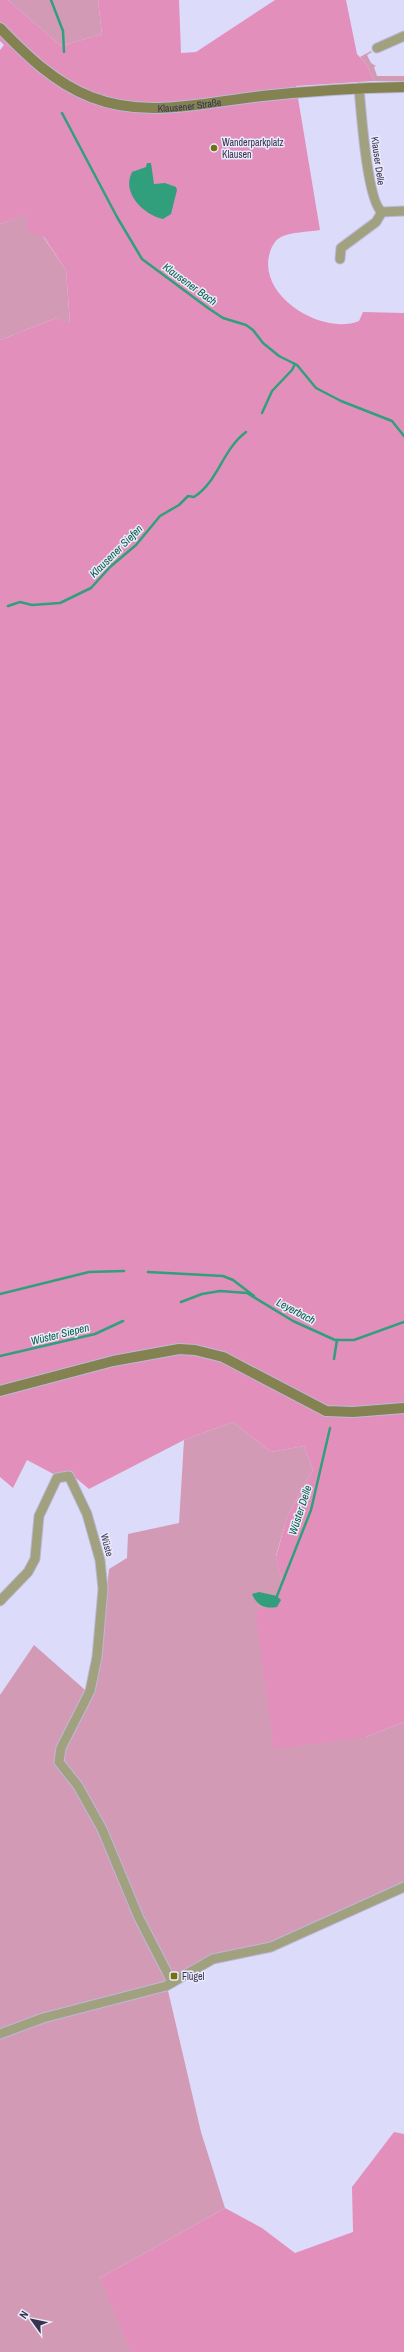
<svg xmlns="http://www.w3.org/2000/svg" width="404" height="2352" viewBox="0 0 404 2352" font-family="'Archivo Narrow',sans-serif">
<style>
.green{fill:#d39ab6}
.forest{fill:#e290bb}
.water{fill:#319f7c}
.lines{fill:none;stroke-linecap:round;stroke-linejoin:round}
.stream{stroke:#319f7c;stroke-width:2.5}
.street-casing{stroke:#bbb9d8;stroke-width:11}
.secondary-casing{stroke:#bbb9d8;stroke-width:12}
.street{stroke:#a1a17f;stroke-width:9}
.secondary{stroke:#838250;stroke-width:10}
.poi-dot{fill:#747113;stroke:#ebeafa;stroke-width:1.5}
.labels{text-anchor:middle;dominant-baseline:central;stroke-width:3;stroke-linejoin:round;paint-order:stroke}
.street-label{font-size:10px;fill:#353350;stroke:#ebeafa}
.poi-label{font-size:10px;fill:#353350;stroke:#ebeafa;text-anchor:start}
.water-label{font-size:11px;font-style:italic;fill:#0a6048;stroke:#ebeafa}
</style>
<rect width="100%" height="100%" fill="#dddbfa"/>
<!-- green -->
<g class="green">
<polygon points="8,0 98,0 102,34 61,46"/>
<polygon points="371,51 372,52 367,55 371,63 376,66 374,67 377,76 404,76 404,81 374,81 367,65 360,57"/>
<polygon points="27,213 66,270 70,324 56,318 0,340 0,224"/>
<polygon points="233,1422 271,1452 304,1446 313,1470 287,1517 276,1556 283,1584 273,1604 366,1737 404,1722 404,1885 286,1936 166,1982 201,2132 225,2208 100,2278 141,2352 0,2352 0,1695 34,1645 92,1696 97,1681 109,1569 127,1558 128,1534 179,1523 184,1440"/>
</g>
<!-- forest -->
<g class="forest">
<path d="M0 0H8L61 46 102 34 98 0H179L181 53 196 52 275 0H346L357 54 367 65 374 81 296 86 320 230C307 232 292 232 281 237 275 240 272 246 270 252 256 295 321 336 359 321L363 312 404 313V1722L366 1737 274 1749 255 1612 273 1604 283 1584 276 1557 287 1517 313 1470 304 1446 271 1452 233 1422 184 1440 89 1489 71 1474 59 1477 27 1460 13 1488 0 1477V340L56 318 70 323 66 270 44 237 28 232 26 214 0 224V50L4 45 0 41Z"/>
<polygon points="394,2132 404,2134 404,2352 131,2352 100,2278 225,2208 262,2228 295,2253 353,2232 352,2187"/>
</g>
<!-- water -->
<g class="water">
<path d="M147 163H151L154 184 165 183 176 187 177 190 171 214 163 219C144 215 121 193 132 172L146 167Z"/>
<path d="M259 1592 277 1596 281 1600 277 1607C265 1609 257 1606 252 1594Z"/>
</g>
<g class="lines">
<!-- stream -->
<g class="stream">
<polyline points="51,0 63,31 64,52"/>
<polyline points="62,113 117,217 142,259 208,308 223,318 246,325 253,330 263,343 279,356 297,365 316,388 341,401 392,421 404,436"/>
<polyline points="262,413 272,391 292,370 295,364"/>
<path d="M8 606 20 602 32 605 60 603 91 588 110 567 136 545 160 516 179 505 188 496 194 497C218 482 222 450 246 432"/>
<polyline points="148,1272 223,1276 233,1280 254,1296"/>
<polyline points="0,1294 89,1272 124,1271"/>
<polyline points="181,1302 202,1294 220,1291 247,1293 293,1321 335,1340 354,1340 404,1322"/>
<polyline points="0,1356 95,1334 123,1321"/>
<polyline points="334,1359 337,1340"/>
<polyline points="277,1596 311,1510 330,1428"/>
</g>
<!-- street casing -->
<g class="street-casing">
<g id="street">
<polyline points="377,48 404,36"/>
<path d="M359 88C361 109 367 202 382 212L404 211"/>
<polyline points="340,259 341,248 376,222 382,212"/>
<polyline points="0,1601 28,1572 35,1559 39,1516 57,1478 69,1476 87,1514 100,1560 103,1589 97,1657 90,1691 61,1748 59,1762 78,1786 102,1829 139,1918 172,1982"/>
<polyline points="0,2034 43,2018 166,1986 213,1959 271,1947 404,1887"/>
</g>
</g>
<!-- secondary casing -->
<g class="secondary-casing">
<g id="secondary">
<path id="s1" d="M0 28C27 56 55 83 91 97 146 119 206 102 262 96 309 91 356 88 404 87"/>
<polyline points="0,1391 113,1361 179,1349 195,1350 223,1357 326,1411 353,1412 404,1408"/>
</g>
</g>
<!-- street -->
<use href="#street" class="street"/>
<!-- secondary -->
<use href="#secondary" class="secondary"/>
</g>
<!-- markers -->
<g class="poi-dot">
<circle cx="214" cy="148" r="4"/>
<rect x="170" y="1972" width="8" height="8" rx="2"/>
</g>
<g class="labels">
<!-- street labels -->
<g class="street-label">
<text stroke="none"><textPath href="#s1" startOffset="215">Klausener Straße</textPath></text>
<text transform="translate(378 161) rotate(82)">Klauser Delle</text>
<text transform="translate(107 1545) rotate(75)">Wüste</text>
</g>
<!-- poi labels -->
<g class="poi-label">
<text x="222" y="142">Wanderparkplatz<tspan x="222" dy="12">Klausen</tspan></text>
<text x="182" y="1976">Flügel</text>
</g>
<!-- water labels -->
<g class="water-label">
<text transform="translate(190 284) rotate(36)">Klausener Bach</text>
<text transform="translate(116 551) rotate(-45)">Klausener Siefen</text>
<text transform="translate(296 1311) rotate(28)">Leyerbach</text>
<text transform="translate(60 1334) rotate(-14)">Wüster Siepen</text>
<text transform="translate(300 1510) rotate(-72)">Wüster Delle</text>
</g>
</g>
<!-- north arrow -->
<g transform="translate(32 2320) rotate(303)" stroke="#ebeafa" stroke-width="3" paint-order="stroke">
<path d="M0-3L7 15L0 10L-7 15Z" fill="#353350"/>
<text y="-6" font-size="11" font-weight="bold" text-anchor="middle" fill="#353350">N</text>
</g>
</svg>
